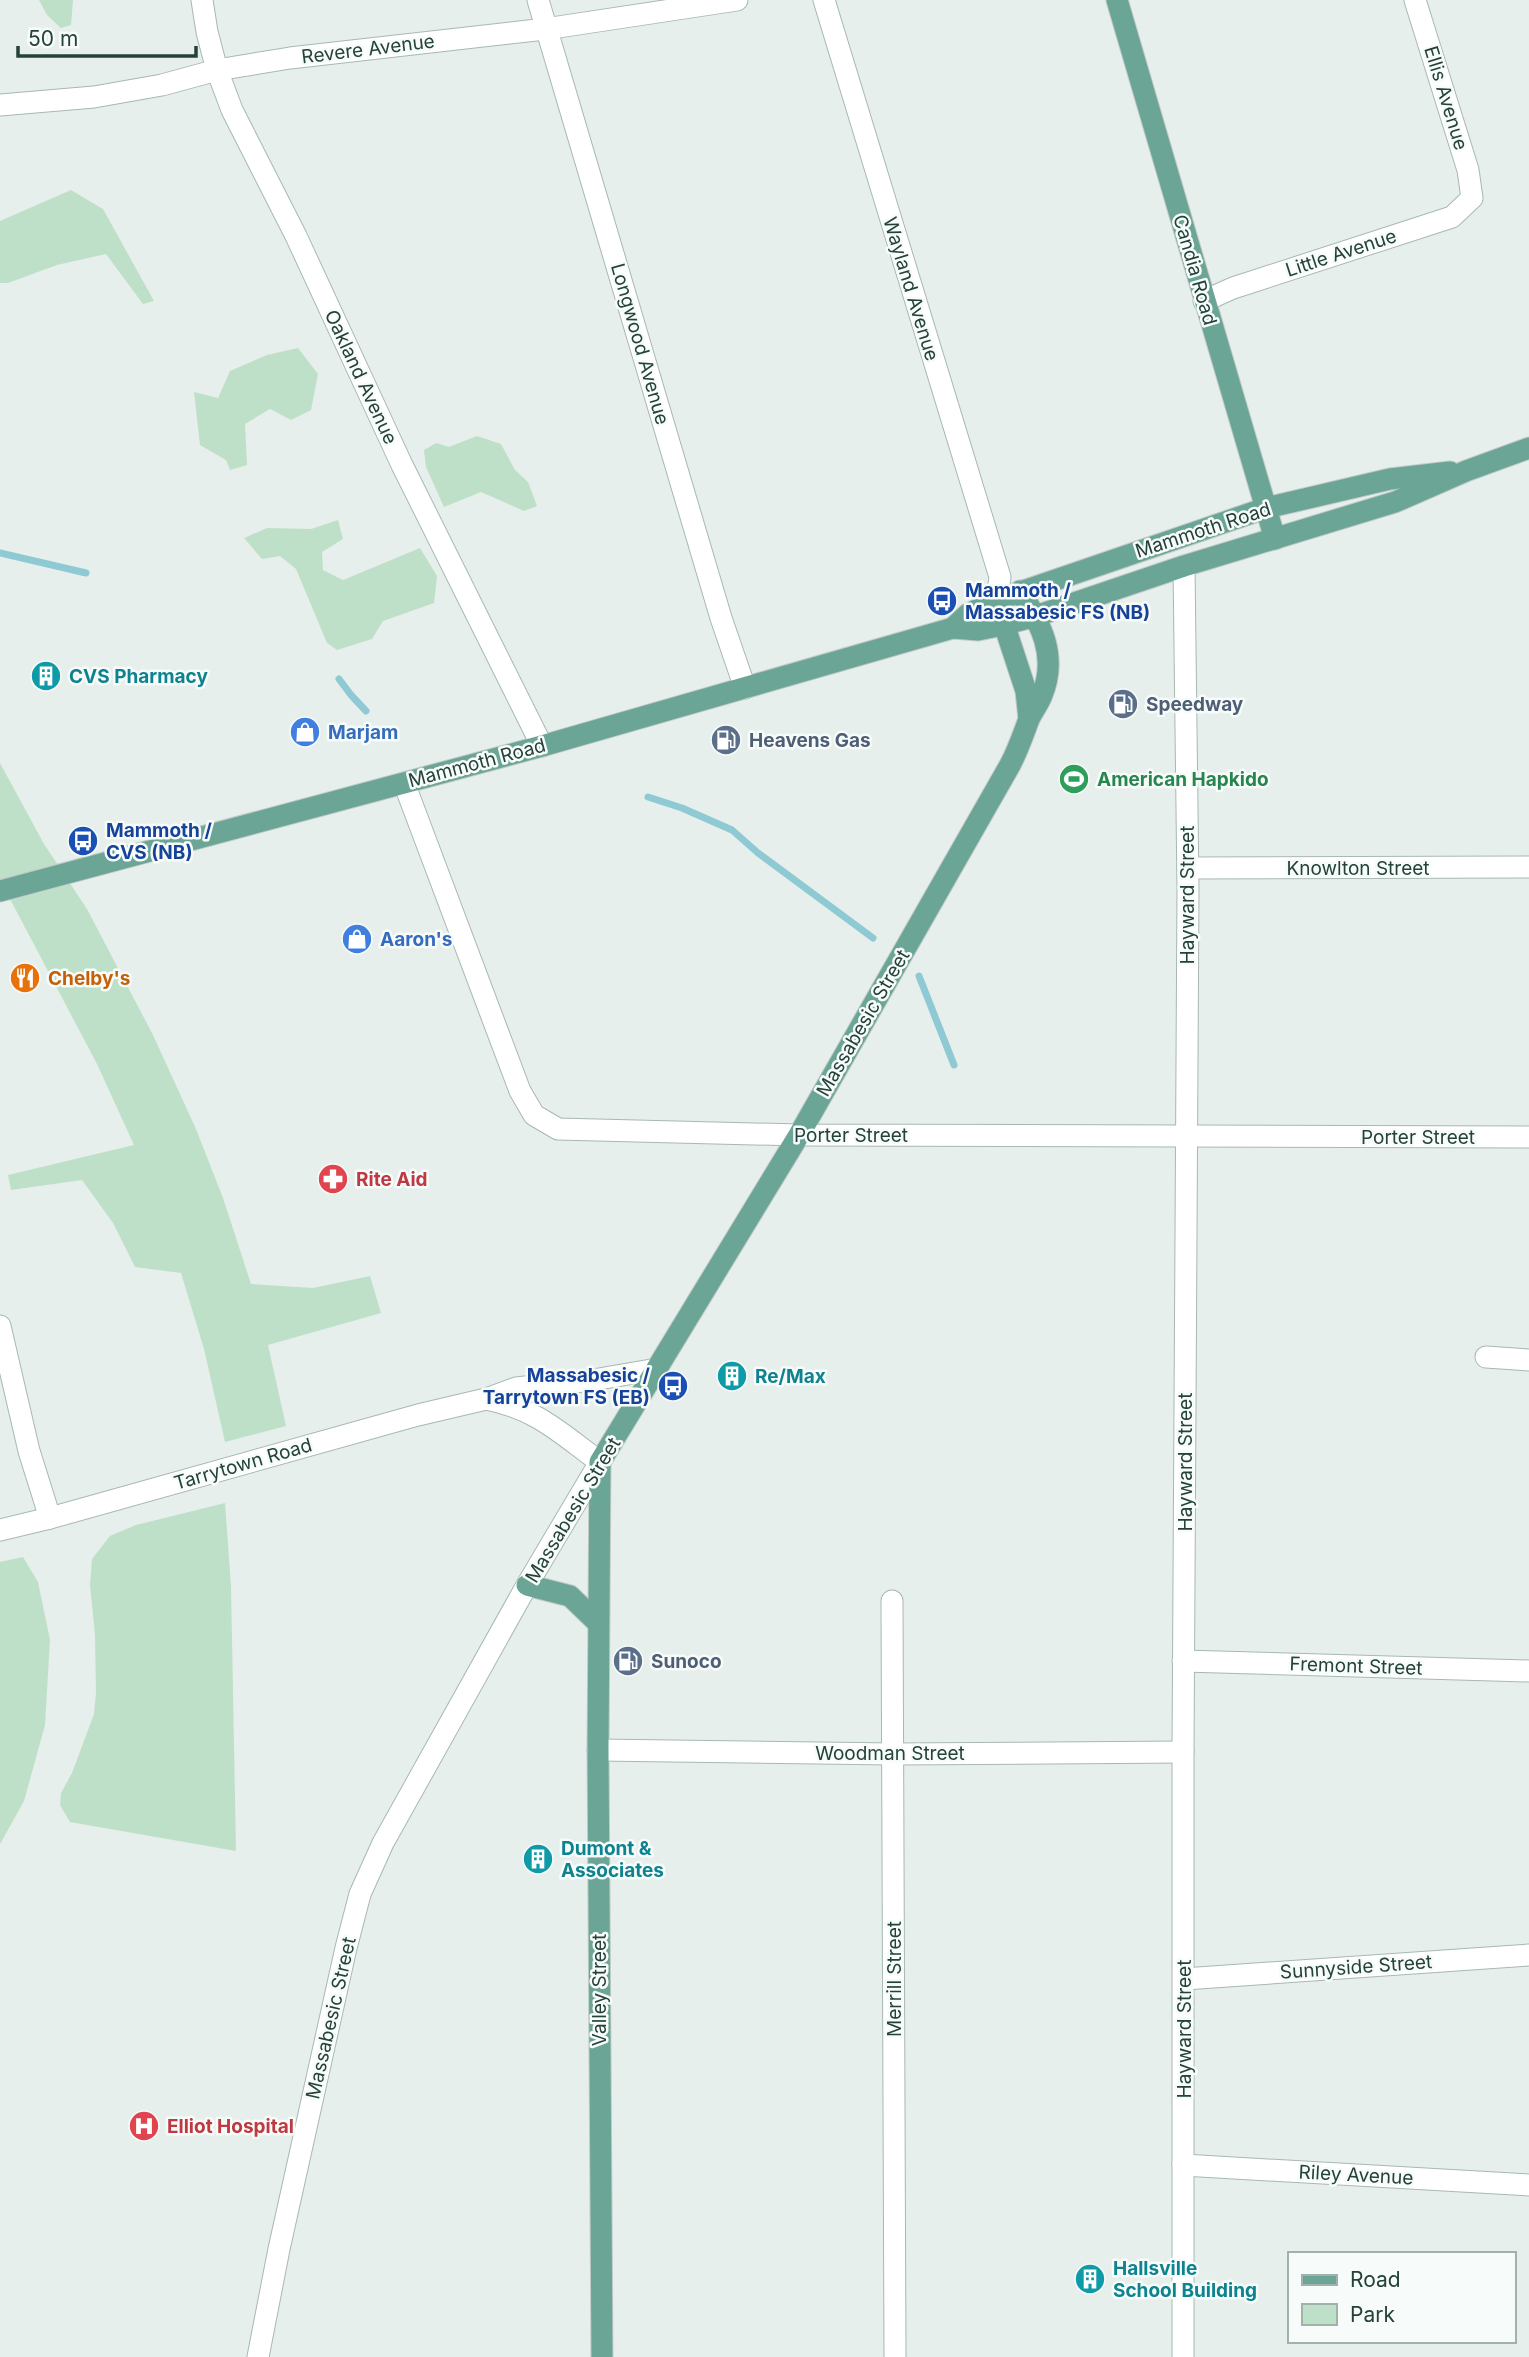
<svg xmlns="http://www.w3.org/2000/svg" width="1529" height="2357" viewBox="0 0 1529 2357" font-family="Inter,sans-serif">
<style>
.green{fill:#bfe0c8}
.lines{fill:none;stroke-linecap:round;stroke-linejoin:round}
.stream{stroke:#8ec9d4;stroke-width:7}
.minor-casing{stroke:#a8b8b2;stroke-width:23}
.major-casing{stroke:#c2cac8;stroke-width:23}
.minor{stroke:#fff;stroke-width:21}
.major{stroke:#6aa596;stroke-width:21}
.labels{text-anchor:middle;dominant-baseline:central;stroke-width:5;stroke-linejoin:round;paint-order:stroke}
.street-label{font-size:19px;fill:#24423a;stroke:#f7fbf9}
.transit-label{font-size:19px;font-weight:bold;fill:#164399;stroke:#f7fbf9;text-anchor:start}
.culture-label{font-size:19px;font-weight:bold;fill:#0d838f;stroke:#f7fbf9;text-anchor:start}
.service-label{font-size:19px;font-weight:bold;fill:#4e5e75;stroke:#f7fbf9;text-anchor:start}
.shop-label{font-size:19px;font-weight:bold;fill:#366cbe;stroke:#f7fbf9;text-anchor:start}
.leisure-label{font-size:19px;font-weight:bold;fill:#27864d;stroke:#f7fbf9;text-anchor:start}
.food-label{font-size:19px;font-weight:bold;fill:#c56008;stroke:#f7fbf9;text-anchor:start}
.health-label{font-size:19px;font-weight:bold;fill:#be3a42;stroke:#f7fbf9;text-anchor:start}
</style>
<rect width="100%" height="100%" fill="#e6efeb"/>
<!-- green -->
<g class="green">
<polygon points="39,0 73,0 71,25 61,28 47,15"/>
<polygon points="71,190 103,209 154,301 143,304 106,254 57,265 8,283 0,283 0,221"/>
<polygon points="298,348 318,374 311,410 291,420 270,409 245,424 247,465 230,470 226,460 200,445 194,392 218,398 230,371 267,355"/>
<polygon points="477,436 501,444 515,470 528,482 537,506 524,511 481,492 444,507 426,467 424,450 436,443 449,447"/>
<polygon points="338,520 343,539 322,552 323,570 343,580 420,548 437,576 434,603 383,621 372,639 337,650 327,643 296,569 280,556 262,559 244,538 267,528 311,529"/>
<polygon points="0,763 44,844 87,909 153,1035 196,1129 223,1198 251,1284 313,1288 370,1276 381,1313 268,1345 286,1426 225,1442 204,1349 181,1273 135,1267 113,1223 82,1180 11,1190 8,1175 134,1145 97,1064 0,880"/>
<polygon points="225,1503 231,1586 236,1851 70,1822 60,1805 61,1793 72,1773 94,1714 96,1693 95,1635 90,1585 92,1559 110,1536 136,1525"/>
<polygon points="23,1557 38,1582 50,1640 45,1725 24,1801 0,1844 0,1562"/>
</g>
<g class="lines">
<!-- stream -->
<g class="stream">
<polyline points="0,553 86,573"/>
<polyline points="339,679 351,695 366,711"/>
<polyline points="648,797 682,808 732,830 758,853 873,938"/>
<polyline points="919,976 954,1065"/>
</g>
<!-- minor casing -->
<g class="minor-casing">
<g id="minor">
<polyline points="202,0 207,32 217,70 232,110 296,236 402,465 542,746"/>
<polyline points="538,0 721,618 745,688"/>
<polyline points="824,0 1000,577 997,600"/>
<polyline points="0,105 94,97 162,85 217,70 290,58 545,29 737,0"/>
<polyline points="1204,301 1233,288 1452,217 1472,198 1468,170 1415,0"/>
<polyline points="404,783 520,1091 534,1115 558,1129 799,1135 1529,1137"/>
<polyline points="1188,868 1529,867"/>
<polyline points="0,1326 29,1451 50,1518"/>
<polyline points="1486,1357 1529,1360"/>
<polyline points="0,1530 50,1518 418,1415 486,1399 516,1388 593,1380 657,1369"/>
<polyline points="892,1601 895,2357"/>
<polyline points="1183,1661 1529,1671"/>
<polyline points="598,1750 893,1754 1183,1752"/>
<polyline points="1184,1979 1529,1955"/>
<polyline points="1183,2165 1529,2185"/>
<path d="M258 2357 279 2249 346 1948 360 1894 383 1843 527 1585 600 1462C560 1433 537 1409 486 1399"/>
<polyline points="1183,2357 1183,1752 1188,889 1184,566"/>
</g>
</g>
<!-- major casing -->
<g class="major-casing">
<g id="major">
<polyline points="1117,0 1275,539"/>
<polyline points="1000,612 1026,691 1029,719"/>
<polyline points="953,628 968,614 997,600 1266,508 1390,479 1450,472"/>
<polyline points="0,891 542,746 953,628 978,630 1003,625 1036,616 1184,566 1395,502 1466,471 1529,448"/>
<polyline points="527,1585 570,1596 598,1623"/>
<path d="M602 2357 598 1750 600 1462 799 1135 1010 765C1018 750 1023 735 1029 719 1033 711 1039 703 1042 695 1058 656 1041 624 1020 591"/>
</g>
</g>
<!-- minor -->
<use href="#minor" class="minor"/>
<!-- major -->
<use href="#major" class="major"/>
</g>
<!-- icons -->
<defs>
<g id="bus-disc" transform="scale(1.575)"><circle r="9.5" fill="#1a4fb4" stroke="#f7fbf9"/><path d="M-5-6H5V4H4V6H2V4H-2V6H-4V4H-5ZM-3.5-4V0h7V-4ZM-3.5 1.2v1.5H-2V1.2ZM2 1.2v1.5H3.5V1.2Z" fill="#fff"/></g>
<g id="building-disc" transform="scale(1.575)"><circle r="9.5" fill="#0f9aa8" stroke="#f7fbf9"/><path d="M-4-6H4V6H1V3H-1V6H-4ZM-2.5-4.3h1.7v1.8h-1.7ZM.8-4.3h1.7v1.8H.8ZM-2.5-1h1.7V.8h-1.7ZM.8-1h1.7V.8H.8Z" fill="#fff"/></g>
<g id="fuel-disc" transform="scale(1.575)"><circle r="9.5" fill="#5c6f8a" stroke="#f7fbf9"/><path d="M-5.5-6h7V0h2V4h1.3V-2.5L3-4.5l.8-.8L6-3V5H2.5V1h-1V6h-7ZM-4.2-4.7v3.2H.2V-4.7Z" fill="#fff"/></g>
<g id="shop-disc" transform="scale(1.575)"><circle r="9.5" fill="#3f7fe0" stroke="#f7fbf9"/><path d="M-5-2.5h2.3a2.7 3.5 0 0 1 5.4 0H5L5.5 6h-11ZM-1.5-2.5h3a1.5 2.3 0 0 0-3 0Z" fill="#fff"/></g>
<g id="stadium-disc" transform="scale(1.575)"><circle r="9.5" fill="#2e9e5b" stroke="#f7fbf9"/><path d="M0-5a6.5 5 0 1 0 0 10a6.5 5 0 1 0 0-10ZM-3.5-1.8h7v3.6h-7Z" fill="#fff"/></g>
<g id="restaurant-disc" transform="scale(1.575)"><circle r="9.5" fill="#e8710a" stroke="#f7fbf9"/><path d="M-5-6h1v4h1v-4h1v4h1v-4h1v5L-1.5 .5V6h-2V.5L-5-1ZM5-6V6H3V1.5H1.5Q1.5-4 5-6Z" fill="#fff"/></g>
<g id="pharmacy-disc" transform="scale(1.575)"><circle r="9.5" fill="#e0444e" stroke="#f7fbf9"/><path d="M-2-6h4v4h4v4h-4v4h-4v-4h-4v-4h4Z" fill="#fff"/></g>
<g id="hospital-disc" transform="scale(1.575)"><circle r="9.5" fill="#e0444e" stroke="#f7fbf9"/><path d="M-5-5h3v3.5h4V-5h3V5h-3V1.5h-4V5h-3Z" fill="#fff"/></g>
</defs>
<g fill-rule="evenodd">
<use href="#bus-disc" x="942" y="601"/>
<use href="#building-disc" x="46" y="676"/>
<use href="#fuel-disc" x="1123" y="704"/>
<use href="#shop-disc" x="305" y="732"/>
<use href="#fuel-disc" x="726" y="740"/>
<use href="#stadium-disc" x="1074" y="779"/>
<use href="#bus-disc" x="83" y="841"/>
<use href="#shop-disc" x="357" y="939"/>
<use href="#restaurant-disc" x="25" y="978"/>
<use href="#pharmacy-disc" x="333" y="1179"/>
<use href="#building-disc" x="732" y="1376"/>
<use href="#bus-disc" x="673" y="1386"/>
<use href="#fuel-disc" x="628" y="1661"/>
<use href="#building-disc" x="538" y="1859"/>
<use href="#hospital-disc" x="144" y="2126"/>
<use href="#building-disc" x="1090" y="2279"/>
</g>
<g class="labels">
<!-- street labels -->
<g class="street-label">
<text transform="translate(368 49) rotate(-7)">Revere Avenue</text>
<text transform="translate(1446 98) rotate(73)">Ellis Avenue</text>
<text transform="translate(1341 253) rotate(-18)">Little Avenue</text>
<text transform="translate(1195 270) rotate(74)">Candia Road</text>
<text transform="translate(911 289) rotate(73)">Wayland Avenue</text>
<text transform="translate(640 344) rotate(74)">Longwood Avenue</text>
<text transform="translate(361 377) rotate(65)">Oakland Avenue</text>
<text transform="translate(1203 530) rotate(-18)">Mammoth Road</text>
<text transform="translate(477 763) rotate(-15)">Mammoth Road</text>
<text x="1358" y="868">Knowlton Street</text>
<text transform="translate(1187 895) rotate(-90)">Hayward Street</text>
<text transform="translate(863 1023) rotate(-60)">Massabesic Street</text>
<text x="851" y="1135">Porter Street</text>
<text x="1418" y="1137">Porter Street</text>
<text transform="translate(1185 1462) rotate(-90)">Hayward Street</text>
<text transform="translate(243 1464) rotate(-16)">Tarrytown Road</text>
<text transform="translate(573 1510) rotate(-59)">Massabesic Street</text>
<text transform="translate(1356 1666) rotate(2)">Fremont Street</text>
<text x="890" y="1753">Woodman Street</text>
<text transform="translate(1356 1967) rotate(-4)">Sunnyside Street</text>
<text transform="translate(894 1979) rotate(-90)">Merrill Street</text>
<text transform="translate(599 1990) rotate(-90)">Valley Street</text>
<text transform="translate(331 2018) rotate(-77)">Massabesic Street</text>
<text transform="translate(1184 2029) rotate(-90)">Hayward Street</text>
<text transform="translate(1356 2175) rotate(3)">Riley Avenue</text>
</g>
<!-- transit labels -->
<g class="transit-label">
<text x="965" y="590">Mammoth /<tspan x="965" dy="22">Massabesic FS (NB)</tspan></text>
<text x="106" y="830">Mammoth /<tspan x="106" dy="22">CVS (NB)</tspan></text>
<text x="650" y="1375" text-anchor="end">Massabesic /<tspan x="650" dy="22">Tarrytown FS (EB)</tspan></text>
</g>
<!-- culture labels -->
<g class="culture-label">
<text x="69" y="676">CVS Pharmacy</text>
<text x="755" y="1376">Re/Max</text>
<text x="561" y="1848">Dumont &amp;<tspan x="561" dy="22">Associates</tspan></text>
<text x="1113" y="2268">Hallsville<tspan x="1113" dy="22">School Building</tspan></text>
</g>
<!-- service labels -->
<g class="service-label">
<text x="1146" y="704">Speedway</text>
<text x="749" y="740">Heavens Gas</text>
<text x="651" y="1661">Sunoco</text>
</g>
<!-- shop labels -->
<g class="shop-label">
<text x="328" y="732">Marjam</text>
<text x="380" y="939">Aaron's</text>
</g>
<!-- leisure labels -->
<g class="leisure-label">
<text x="1097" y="779">American Hapkido</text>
</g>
<!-- food labels -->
<g class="food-label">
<text x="48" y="978">Chelby's</text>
</g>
<!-- health labels -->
<g class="health-label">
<text x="356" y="1179">Rite Aid</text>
<text x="167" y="2126">Elliot Hospital</text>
</g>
</g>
<!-- legend -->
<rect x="1288" y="2252" width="228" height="91" fill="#f7fbf9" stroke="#a3b1ad" stroke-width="2"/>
<rect x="1302" y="2275" width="35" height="10" fill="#6aa596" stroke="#a3b1ad" stroke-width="2"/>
<text x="1350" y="2287" font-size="21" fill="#24423a">Road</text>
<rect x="1302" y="2304" width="35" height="21" fill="#bfe0c8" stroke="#a3b1ad" stroke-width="2"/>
<text x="1350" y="2322" font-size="21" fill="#24423a">Park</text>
<!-- scale -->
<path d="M18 46v10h178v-10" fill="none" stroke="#24423a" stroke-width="3.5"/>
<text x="28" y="46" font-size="21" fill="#24423a" stroke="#f7fbf9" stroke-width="5" paint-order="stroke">50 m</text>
</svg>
